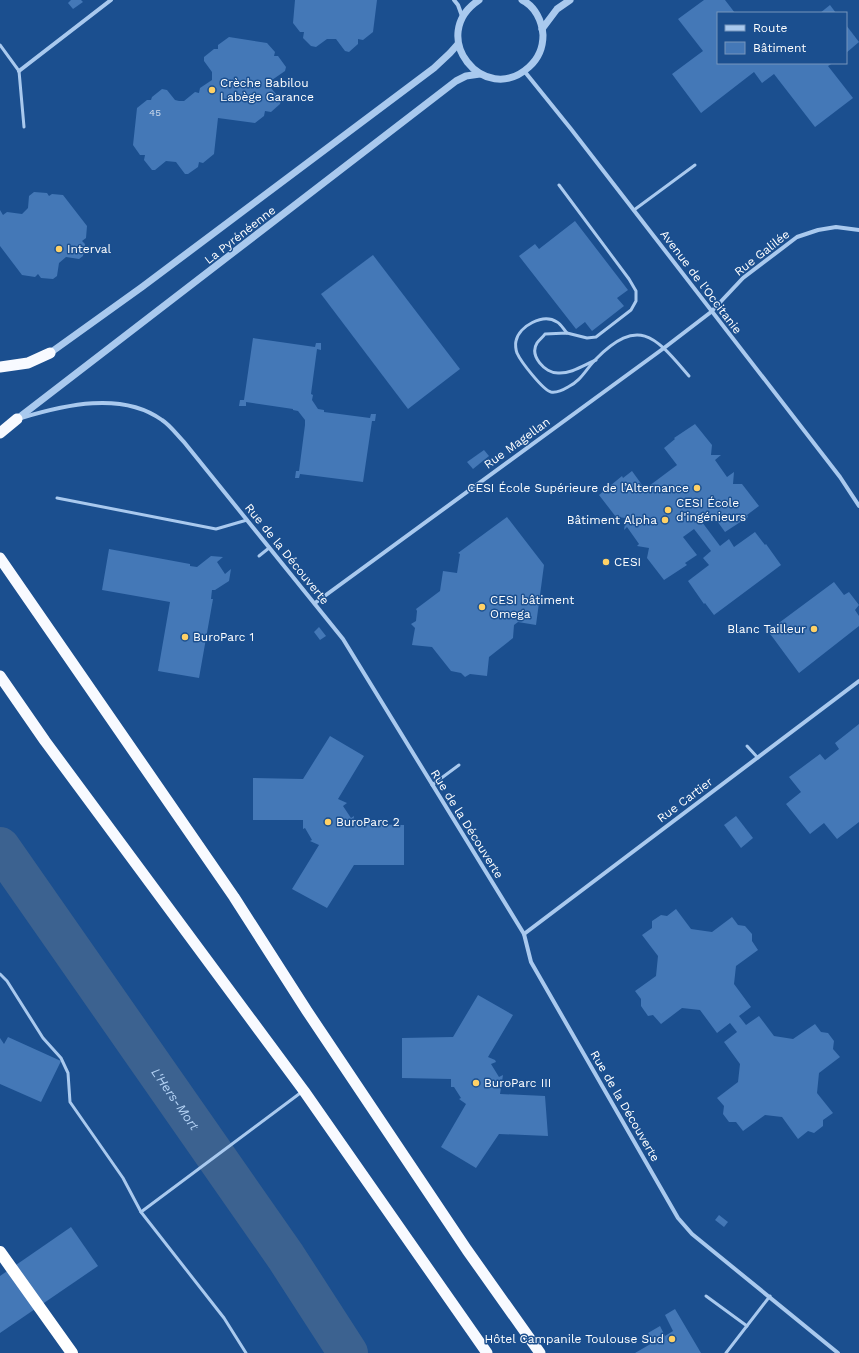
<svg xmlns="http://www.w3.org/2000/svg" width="859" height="1353" viewBox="0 0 859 1353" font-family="'Work Sans',sans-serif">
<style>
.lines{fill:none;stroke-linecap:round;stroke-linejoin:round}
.river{stroke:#3c6290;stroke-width:40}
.building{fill:#4478b7}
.service{stroke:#a9c9ee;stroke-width:3}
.minor{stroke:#a9c9ee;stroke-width:4}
.tertiary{stroke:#a9c9ee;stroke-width:7}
.trunk{stroke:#f8faff;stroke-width:11}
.motorway{stroke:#fff;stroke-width:12}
.poi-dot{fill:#ffd166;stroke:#1b4f8f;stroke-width:1.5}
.labels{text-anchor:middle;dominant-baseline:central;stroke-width:3;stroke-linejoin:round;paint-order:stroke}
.number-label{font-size:10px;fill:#d0dded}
.poi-label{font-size:12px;fill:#fff;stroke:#1b4f8f;text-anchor:start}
.street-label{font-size:12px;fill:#fff;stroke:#1b4f8f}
.water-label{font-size:13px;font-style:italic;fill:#b5d3f5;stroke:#1b4f8f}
</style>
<rect width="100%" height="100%" fill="#1b4f8f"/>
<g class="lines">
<!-- river -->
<path class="river" id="s1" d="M0 847 286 1257 348 1353"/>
</g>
<!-- building -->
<g class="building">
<polygon points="71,0 81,0 83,2 73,9 68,3"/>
<polygon points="295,0 377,0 373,32 363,40 358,39 358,44 349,52 345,51 336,39 327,39 316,47 311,46 303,38 304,32 300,32 293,23"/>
<polygon points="704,0 725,0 735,13 718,13 718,63 833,63 828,66 853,98 815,127 774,74 762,83 754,72 701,113 672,74 703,51 678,19"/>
<polygon points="830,5 836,13 820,13"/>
<polygon points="846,25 859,42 846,53"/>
<polygon points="229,37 267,43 275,52 274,56 278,56 286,67 285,71 272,80 271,88 281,100 280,104 271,112 265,111 264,116 255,123 218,118 214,154 203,163 199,162 198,167 188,174 185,174 176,162 166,161 155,170 152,170 144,160 145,155 140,155 133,145 137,108 147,100 151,100 152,97 162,89 167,90 175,100 179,101 184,101 195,92 199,93 200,88 212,80 212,72 204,61 204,57 214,49 218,49 218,45"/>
<polygon points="34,192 47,193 49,196 52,194 63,195 87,226 86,238 82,241 85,244 83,256 79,259 66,257 59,263 57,276 53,279 41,278 38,274 35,277 22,275 0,246 0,210 3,215 7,212 22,214 28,208 29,196"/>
<polygon points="575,221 628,290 617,298 624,306 592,331 585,322 576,329 519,256 535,244 539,249"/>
<polygon points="373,255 460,369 408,409 321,294"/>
<polygon points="253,338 315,347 316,343 321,343 321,350 317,349 311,394 313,395 312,400 318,409 324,410 324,412 370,418 371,414 376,414 375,421 372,421 363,482 300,474 299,478 295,478 296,471 299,471 305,425 305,420 298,411 293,410 293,409 246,402 246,406 239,406 240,400 244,400"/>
<polygon points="695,424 712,445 711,455 721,455 715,460 727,477 734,472 733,484 742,484 759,506 747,515 748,517 725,532 712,514 702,522 720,546 729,539 734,547 755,532 765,545 766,544 781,565 714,615 705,603 704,604 688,581 709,565 703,558 711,551 694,529 683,537 697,555 685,563 687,565 664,580 647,558 649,548 637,546 639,544 627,527 624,530 626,518 616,517 599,495 622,476 623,478 632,471 645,489 677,465 664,448 675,439 674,438"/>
<polygon points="484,450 489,456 473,469 467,462"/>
<polygon points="507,517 544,565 536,625 518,622 514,625 513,638 489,657 487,676 470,674 465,677 461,673 451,671 432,647 412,645 415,628 411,624 416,621 417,611 416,609 440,591 443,571 457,573 460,554 458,553"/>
<polygon points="109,549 190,564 190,566 197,567 211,556 223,557 217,562 225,574 231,569 229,581 215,590 212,590 211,599 213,599 199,678 158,671 170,602 102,590"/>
<polygon points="834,582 844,595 849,592 859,605 855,610 859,616 859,626 799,673 768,631"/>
<polygon points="319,627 326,636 320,640 314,632"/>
<polygon points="859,724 859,822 837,839 824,823 810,834 786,804 801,792 789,777 820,754 825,760 839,749 835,743"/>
<polygon points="330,736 364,756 338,799 347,803 343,806 351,818 354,816 353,824 404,825 404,865 354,865 327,908 292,889 319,845 310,841 312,840 305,828 303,829 303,820 253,820 253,778 303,779"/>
<polygon points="736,816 753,838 741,848 724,825"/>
<polygon points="676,909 691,929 712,932 732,917 738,925 745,926 752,934 752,941 758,950 736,966 734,984 751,1007 739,1016 746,1025 759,1016 774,1036 793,1039 815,1024 821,1032 828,1033 834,1041 833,1049 840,1057 819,1073 817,1093 833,1113 823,1120 823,1126 814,1133 808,1131 798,1139 782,1117 765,1115 743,1131 736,1122 729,1122 723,1114 724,1106 717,1098 738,1082 740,1064 724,1042 737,1032 730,1023 717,1033 700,1010 682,1008 661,1024 653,1015 648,1016 641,1006 641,999 635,991 656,976 658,956 642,935 652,928 652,921 661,915 667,916"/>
<polygon points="478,995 513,1015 488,1057 495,1060 496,1062 491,1064 499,1077 503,1075 500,1094 545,1096 548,1136 499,1134 476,1168 441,1147 466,1104 459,1099 461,1098 454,1087 451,1087 451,1079 402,1078 402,1038 453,1037"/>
<polygon points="8,1037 61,1061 41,1102 0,1084 0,1038 4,1044"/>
<polygon points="719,1215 728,1222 724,1227 715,1220"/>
<polygon points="71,1227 98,1266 0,1333 0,1276"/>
<polygon points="675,1309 701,1353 635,1353 654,1342 648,1333 660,1326 665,1336 673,1331 665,1315"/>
</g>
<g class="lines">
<!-- service -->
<g class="service">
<polyline points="0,45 19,71 24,127"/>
<path d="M559 185 629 279 636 291V301L631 310 596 337 587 338 567 333 545 334C543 337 539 340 537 343 529 356 545 373 558 373 571 374 584 365 596 360"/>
<polyline points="634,210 695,165"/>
<path d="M567 333C564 330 561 324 557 322 543 313 519 326 516 341 515 344 516 351 517 353 521 362 543 390 551 392 557 393 563 390 568 387 581 381 586 369 596 359 640 315 656 338 689 376"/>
<polyline points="57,498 216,529 247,520"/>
<polyline points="259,556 269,548"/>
<polyline points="747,746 758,758"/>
<polyline points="432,785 459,765"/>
<polyline points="0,974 7,981 43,1038 61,1058 68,1073 70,1102 123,1178 141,1212 224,1318 246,1353"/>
<polyline points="141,1212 303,1091"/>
<polyline points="706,1296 747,1326"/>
<polyline points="726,1353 770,1296"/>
</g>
<!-- minor -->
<g class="minor">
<polyline points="454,0 458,5 462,16"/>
<polyline points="19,71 111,0"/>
<polyline points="525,72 571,129 840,477 859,506"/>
<path d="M21 418C64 405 122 391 162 420 170 425 177 435 184 442L343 639 524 934 531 962 678 1218 692 1234 838 1353"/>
<polyline points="315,603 664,348 711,312 743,278 797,237 818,230 836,227 859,230"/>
<polyline points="524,934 859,681"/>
</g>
<!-- tertiary -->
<g class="tertiary">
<path d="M479 0C426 35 484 108 529 67 538 59 543 47 543 35 542 21 535 6 522 0"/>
<polyline points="542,29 557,9 570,0"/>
<polyline points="50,353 142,287 434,68 450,53 458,44"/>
<polyline points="17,419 456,81 466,76 480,74"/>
</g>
<!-- trunk -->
<g class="trunk">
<polyline points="0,367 28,363 50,353"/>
<polyline points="0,433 17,419"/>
<polyline points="0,558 234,897 307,1011 467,1250 540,1353"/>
<polyline points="0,676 45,741 304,1091 487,1353"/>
</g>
<!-- motorway -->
<polyline class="motorway" points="0,1252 72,1353"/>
</g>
<!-- markers -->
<g class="poi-dot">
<circle cx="212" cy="90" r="4"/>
<circle cx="59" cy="249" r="4"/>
<circle cx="697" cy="488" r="4"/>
<circle cx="668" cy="510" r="4"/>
<circle cx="665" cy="520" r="4"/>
<circle cx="606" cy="562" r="4"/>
<circle cx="482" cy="607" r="4"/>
<circle cx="814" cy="629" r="4"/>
<circle cx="185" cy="637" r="4"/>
<circle cx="328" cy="822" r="4"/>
<circle cx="476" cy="1083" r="4"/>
<circle cx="672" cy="1339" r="4"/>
</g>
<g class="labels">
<!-- number labels -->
<g class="number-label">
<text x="155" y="112">45</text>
</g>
<!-- poi labels -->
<g class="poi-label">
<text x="220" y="83">Crèche Babilou<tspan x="220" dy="14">Labège Garance</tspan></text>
<text x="67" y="249">Interval</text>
<text x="689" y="488" text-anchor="end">CESI École Supérieure de l’Alternance</text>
<text x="676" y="503">CESI École<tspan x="676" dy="14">d'ingénieurs</tspan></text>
<text x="657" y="520" text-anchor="end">Bâtiment Alpha</text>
<text x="614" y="562">CESI</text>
<text x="490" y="600">CESI bâtiment<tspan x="490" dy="14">Omega</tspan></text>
<text x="806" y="629" text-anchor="end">Blanc Tailleur</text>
<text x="193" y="637">BuroParc 1</text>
<text x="336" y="822">BuroParc 2</text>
<text x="484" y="1083">BuroParc III</text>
<text x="664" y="1339" text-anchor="end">Hôtel Campanile Toulouse Sud</text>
</g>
<!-- street labels -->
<g class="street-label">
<text transform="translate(240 235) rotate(-38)">La Pyrénéenne</text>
<text transform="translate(762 253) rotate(-38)">Rue Galilée</text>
<text transform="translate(701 282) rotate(53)">Avenue de l'Occitanie</text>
<text transform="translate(517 443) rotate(-36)">Rue Magellan</text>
<text transform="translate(287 554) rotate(51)">Rue de la Découverte</text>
<text transform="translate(685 800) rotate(-37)">Rue Cartier</text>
<text transform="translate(467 824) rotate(58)">Rue de la Découverte</text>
<text transform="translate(625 1106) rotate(60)">Rue de la Découverte</text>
</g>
<!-- water labels -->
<g class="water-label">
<text stroke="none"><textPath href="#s1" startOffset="307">L'Hers-Mort</textPath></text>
</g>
</g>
<!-- legend -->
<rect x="717" y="12" width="130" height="52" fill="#1b4f8f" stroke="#7695bc"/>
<rect x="725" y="25" width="20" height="6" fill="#a9c9ee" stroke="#7695bc"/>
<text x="753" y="32" font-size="12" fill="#ffffff">Route</text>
<rect x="725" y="42" width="20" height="12" fill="#4478b7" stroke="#7695bc"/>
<text x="753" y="52" font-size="12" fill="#ffffff">Bâtiment</text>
</svg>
